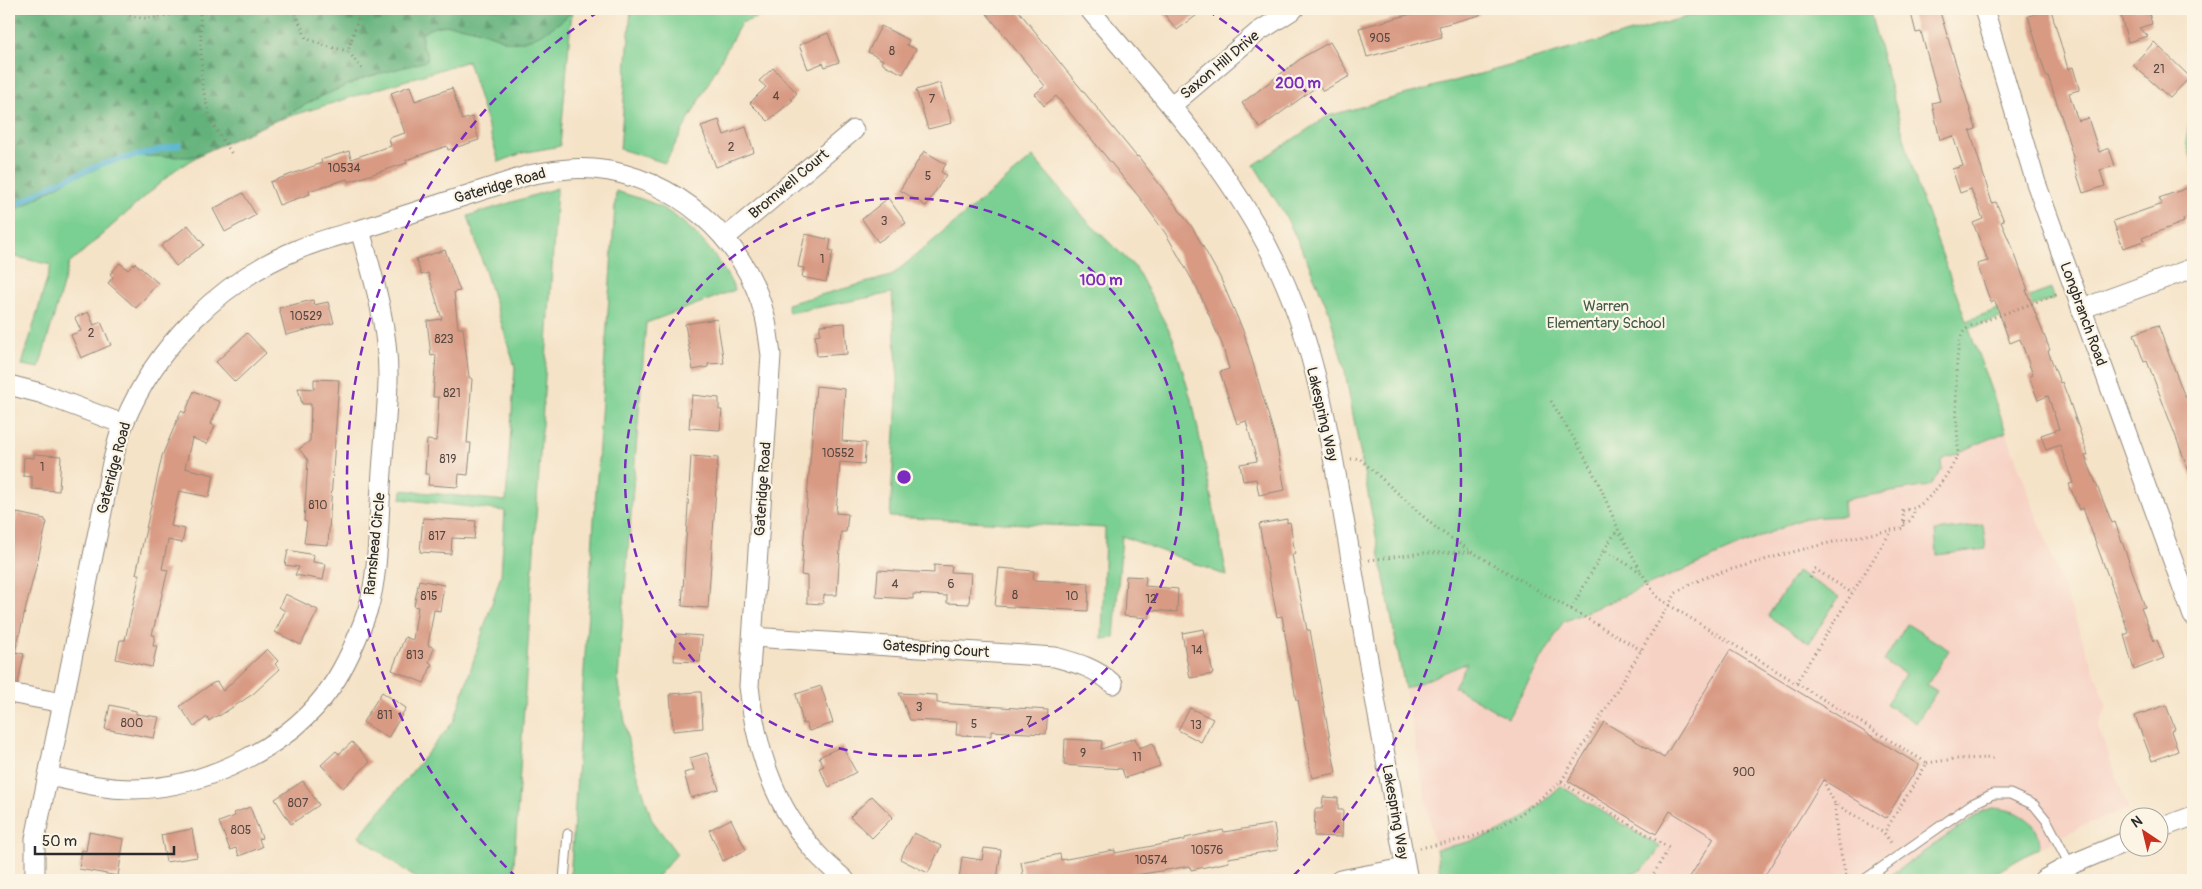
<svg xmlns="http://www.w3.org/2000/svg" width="2202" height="889" viewBox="0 0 2202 889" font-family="Pangolin,sans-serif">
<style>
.built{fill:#f6d2c4}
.green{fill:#7acf92;stroke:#527d5e}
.forest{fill:url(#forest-firs);stroke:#476e54}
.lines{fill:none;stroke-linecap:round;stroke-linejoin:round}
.stream{stroke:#53b4d2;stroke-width:5.5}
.building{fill:#d89a83}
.service-casing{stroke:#90877a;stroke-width:11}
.minor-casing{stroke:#90877a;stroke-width:21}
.path{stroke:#90877a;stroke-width:3;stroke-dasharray:1 4;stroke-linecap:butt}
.service{stroke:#fff;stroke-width:9}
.minor{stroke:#fff;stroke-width:19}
.ring{fill:none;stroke:#7b2cbf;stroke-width:2.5;stroke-dasharray:9 6}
.labels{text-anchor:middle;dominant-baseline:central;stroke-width:4.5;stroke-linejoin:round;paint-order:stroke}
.number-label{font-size:12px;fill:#564741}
.street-label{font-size:15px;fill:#2b2b2b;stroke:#fcf5e5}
.park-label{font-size:15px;fill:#435c4a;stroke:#fcf5e5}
.centre{fill:#7b2cbf;stroke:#fcf5e5;stroke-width:2.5}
.ring-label{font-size:15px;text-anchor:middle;font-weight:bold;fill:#7b2cbf;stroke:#fcf5e5;stroke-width:4.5;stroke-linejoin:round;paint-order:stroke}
</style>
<defs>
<pattern id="forest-firs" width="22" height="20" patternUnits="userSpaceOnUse" patternTransform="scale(1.25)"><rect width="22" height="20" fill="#63b27c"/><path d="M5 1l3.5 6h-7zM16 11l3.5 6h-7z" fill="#529166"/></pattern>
</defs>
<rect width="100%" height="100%" fill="#fcf5e5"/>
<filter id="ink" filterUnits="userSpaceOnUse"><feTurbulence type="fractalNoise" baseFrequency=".02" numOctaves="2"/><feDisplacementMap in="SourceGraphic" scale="10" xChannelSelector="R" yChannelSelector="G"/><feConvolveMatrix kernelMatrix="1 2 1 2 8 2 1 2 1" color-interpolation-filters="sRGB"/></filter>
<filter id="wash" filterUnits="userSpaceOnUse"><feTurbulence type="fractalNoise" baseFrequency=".0096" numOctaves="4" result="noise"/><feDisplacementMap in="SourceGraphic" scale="20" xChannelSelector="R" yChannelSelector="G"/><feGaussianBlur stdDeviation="1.12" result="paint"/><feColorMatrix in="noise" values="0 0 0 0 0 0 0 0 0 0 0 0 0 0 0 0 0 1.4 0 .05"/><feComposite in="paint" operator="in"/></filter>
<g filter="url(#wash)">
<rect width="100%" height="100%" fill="#f5e3c8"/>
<!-- built -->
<polygon class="built" points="2006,432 2107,706 2098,727 2129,809 2079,827 1983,880 1441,880 1405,689"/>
<!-- green -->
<g class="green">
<polygon points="9,9 572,9 560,146 522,153 499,162 468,61 236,133 175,170 69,264 39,368 22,365 51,265 9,255"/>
<polygon points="631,9 783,9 741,23 665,163 620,149"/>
<polygon points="1715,9 1869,9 1918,188 1966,321 2051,289 2055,298 1969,329 2006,432 1941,460 1942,470 1929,486 1853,498 1843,502 1844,516 1804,518 1563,622 1508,718 1454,687 1467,663 1405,689 1344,367 1329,312 1307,260 1285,215 1254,165 1328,116"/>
<polygon points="2193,96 2193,163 2186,142"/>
<polygon points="1033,157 1088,222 1136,268 1173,338 1194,409 1227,576 1122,536 1114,638 1102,639 1105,528 890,517 898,381 892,293 789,313 787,304 891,276"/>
<polygon points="557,188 513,880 418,880 359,836 454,721 501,575 505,511 401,499 402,490 506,501 515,367 468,216"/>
<path d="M616 191C628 195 640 198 652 203 690 220 718 255 735 290L646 323 618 678 629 747 652 820 677 854 654 880H570Z"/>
<polygon points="1983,525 1986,549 1937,555 1935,531"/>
<polygon points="1797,571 1839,597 1809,643 1768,616"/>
<polygon points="1907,624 1949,650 1927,685 1937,691 1916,723 1886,704 1905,674 1884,661"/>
<path d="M1561 786 1660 847C1645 871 1639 877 1610 872L1605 880H1441L1436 849C1467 843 1499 836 1526 816 1538 807 1549 796 1561 786Z"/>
<path d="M1992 808C2017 809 2040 820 2040 847L1983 880H1883L1983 811Z"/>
</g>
<!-- forest -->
<path class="forest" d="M9 9H573C564 23 527 46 510 42 504 41 498 37 492 35 472 28 440 18 422 34V46L428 55 427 61 364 78 318 98 281 118 201 154 190 157 131 156 117 158 92 171 70 179 27 204 9 212Z"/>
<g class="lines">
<!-- stream -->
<polyline class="stream" points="9,209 58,182 105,163 179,145"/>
</g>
<g id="blocks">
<!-- building -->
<g class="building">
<polygon points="983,9 1017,9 1065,69 1137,157 1138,156 1192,227 1220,277 1244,333 1276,441 1285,490 1259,495 1256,479 1243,481 1240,464 1257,461 1246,421 1237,424 1220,372 1229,369 1222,344 1198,290 1166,234 1140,198 1056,96 1044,106 1035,94 1045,86"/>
<polygon points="1160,9 1205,9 1177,30"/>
<polygon points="1413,9 1479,9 1480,15 1439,26 1442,37 1367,57 1359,28 1415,13"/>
<polygon points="1910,9 1939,9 1976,129 1970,131 1992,203 1996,202 2004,221 2001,222 2014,252 2028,290 2026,290 2050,350 2048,351 2060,383 2062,382 2069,400 2088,455 2085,456 2112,523 2115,522 2145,607 2141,608 2154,641 2157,640 2164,658 2134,670 2124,635 2129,633 2083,508 2079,510 2069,484 2073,483 2060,445 2046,450 2041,435 2059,429 2048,396 2038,400 2029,377 2033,375 2020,339 2010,343 1995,301 1991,303 1977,264 1988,261 1973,223 1983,219 1971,189 1960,193 1952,169 1963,166 1953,136 1940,140 1932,103 1940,101 1921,32 1916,33"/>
<polygon points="2119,9 2148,9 2152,24 2139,28 2148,36 2128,42"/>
<polygon points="2051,10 2068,69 2073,67 2079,88 2079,90 2069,93 2078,121 2088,118 2099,152 2109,148 2115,166 2100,170 2105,186 2083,193 2073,162 2074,161 2064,125 2048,76 2046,76 2028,16"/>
<polygon points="881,26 909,40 907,45 916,49 903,74 881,63 883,60 868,52"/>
<polygon points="828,33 839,62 825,67 823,63 808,69 799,45"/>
<polygon points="1330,42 1350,76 1323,91 1319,85 1260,128 1242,103 1303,57"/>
<polygon points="2154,42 2190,77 2170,98 2133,65"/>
<polygon points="773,68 797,93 791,99 793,100 768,121 750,103 766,87 759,81"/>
<polygon points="940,83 952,123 928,129 916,90"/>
<polygon points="410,86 415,101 452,88 462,120 472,117 479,140 448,150 447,146 406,160 407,163 348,182 347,179 309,191 310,194 279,205 270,182 322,163 321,160 349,151 351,159 381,149 391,146 389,138 405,133 391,93"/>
<polygon points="719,120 724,135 746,127 754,152 716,167 701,126"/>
<polygon points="924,151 946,164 941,172 946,175 926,206 900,190"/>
<polygon points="2193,186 2193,216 2183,219 2184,222 2142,238 2144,241 2123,248 2113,221 2162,204 2159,198"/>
<polygon points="243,193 256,215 225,232 213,209"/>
<polygon points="888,198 906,223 878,242 862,219"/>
<polygon points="188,225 204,245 176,266 161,246"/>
<polygon points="805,234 831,240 829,250 833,251 826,282 802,277 804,268 798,267"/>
<polygon points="445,250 460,291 454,292 458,328 463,328 469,377 472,379 467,443 471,443 468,475 459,474 458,487 428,485 429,474 425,474 427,440 436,441 439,397 433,397 436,355 431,356 427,321 442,319 428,273 421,275 416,259"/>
<polygon points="120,263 128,270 135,263 158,283 136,308 108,283 113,277 110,274"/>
<polygon points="313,300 314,305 328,302 334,323 286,335 279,308"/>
<polygon points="88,312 94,325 101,322 111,345 81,358 71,335 81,331 75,318"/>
<polygon points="717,319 724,363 708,364 708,367 693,370 685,324"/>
<polygon points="845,323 847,354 817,356 815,335 820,334 820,325"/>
<polygon points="2158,325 2183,392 2188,402 2193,401 2193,482 2147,361 2144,362 2134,334"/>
<polygon points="247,333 266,353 235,382 216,362"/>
<polygon points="314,379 339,380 328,545 304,543 307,522 304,521 308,460 299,449 310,441 311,404 302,404 298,388 314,389"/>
<polygon points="816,386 845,389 842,441 866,443 864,464 840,462 836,513 848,514 846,532 841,532 837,595 824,595 823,604 807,603 807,576 801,575"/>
<polygon points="194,391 220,402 211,424 215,426 207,444 192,438 185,468 214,475 209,497 179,491 171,526 185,529 182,543 168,540 162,569 168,570 152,635 155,635 153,646 157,646 152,667 116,659 120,640 125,640 140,574 136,574 162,456 181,411 185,413"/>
<polygon points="692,395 719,398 719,410 722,410 720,430 689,428"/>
<polygon points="34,454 61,456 59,491 32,489 32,477 23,476 24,457 34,458"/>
<polygon points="691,456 718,458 708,608 682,606"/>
<polygon points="17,513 45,519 45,521 47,522 15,652 24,654 18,683 9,682 9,552"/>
<polygon points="423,518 476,521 474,539 452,538 451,554 420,552"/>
<polygon points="1287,519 1287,523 1290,522 1295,554 1292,555 1307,630 1310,630 1336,773 1312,778 1298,700 1296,700 1282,616 1277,617 1259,524"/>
<polygon points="288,550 314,555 313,562 326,564 323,580 295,575 299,567 285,565"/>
<polygon points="934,565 952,566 951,572 971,573 969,604 947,603 947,596 913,594 913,599 876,597 878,570 934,573"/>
<polygon points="999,568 1034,571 1033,580 1089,583 1088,611 995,606"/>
<polygon points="1126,576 1146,577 1145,586 1178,589 1177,612 1149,610 1149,618 1124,616"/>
<polygon points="419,580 444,585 440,611 434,610 428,645 434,648 429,662 432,664 424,683 392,670 405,637 413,640 418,607 414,606"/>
<polygon points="285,594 318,610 301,645 275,632 285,611 279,607"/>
<polygon points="1204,629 1213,674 1190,678 1182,633"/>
<polygon points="676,634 702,636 700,662 674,661"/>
<polygon points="267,649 278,661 275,664 280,669 253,694 219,716 218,715 209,721 207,717 194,727 180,706 213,683 217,682 223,691"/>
<polygon points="1730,650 1919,765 1886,818 1823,780 1762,880 1688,880 1714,838 1670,811 1656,834 1568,781 1604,722 1664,758"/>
<polygon points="821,686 833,723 809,731 806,723 803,724 796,694"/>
<polygon points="382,692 406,708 388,738 363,722"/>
<polygon points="698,692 701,692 703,728 673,731 670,694"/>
<polygon points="899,693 937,695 937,703 1048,710 1046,734 991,731 991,736 987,736 956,735 957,722 910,720"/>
<polygon points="110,705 136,711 136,714 159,717 154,738 105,729"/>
<polygon points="2166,705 2175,729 2171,731 2178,751 2152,761 2135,716"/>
<polygon points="1190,708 1213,719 1201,742 1178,730"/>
<polygon points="1135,738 1139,748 1153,743 1160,766 1125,778 1122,769 1064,765 1065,739 1102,741 1101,749"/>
<polygon points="352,742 370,762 343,788 321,765 336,751 339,754"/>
<polygon points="842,746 856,772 829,787 819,768 824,766 819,757"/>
<polygon points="707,753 719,789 691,798 684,773 694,770 690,758"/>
<polygon points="303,781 319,805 291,824 275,799"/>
<polygon points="872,796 893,817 872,838 850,817"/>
<polygon points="1323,797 1338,798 1338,810 1343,810 1342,837 1314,836 1315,809 1322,809"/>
<polygon points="250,807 262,838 259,839 262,847 239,856 236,848 230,850 219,822 235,816 234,813"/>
<polygon points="731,819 746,850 723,861 709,830"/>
<polygon points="1274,824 1278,850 1228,858 1229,862 1191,870 1190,866 1107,880 1024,880 1021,862 1060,854 1061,860 1115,850 1115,853 1185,840 1185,838 1223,830 1224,832"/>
<polygon points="192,829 197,857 166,862 161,835"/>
<polygon points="89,832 124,839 118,876 79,869 82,850 86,851"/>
<polygon points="914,833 941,846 928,873 900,859"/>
<polygon points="984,848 1001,850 997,880 959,880 962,857 982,860"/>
</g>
</g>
</g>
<g filter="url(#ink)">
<use href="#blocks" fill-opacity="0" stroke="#90877a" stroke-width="1"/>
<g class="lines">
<!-- service casing -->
<g class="service-casing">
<g id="service">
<polyline points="564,880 568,834"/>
<polyline points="1864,880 1972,804 1993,794 2010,794 2034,805 2047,821 2070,865"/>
</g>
</g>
<!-- minor casing -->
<g class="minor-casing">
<g id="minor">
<path d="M1089 9C1159 92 1236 174 1281 274 1319 358 1332 452 1348 542 1367 655 1387 768 1408 880"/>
<polyline points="1984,9 2036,183 2193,616"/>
<polyline points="1171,106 1258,32 1294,9"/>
<polyline points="725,238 854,130"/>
<polyline points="2081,309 2193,268"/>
<polyline points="9,385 40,393 123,424"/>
<path d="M753 637 1055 657C1077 663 1096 668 1113 684"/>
<polyline points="9,693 63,703"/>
<path d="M49 776C76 782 105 789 134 789 205 788 291 746 331 687 347 664 359 635 368 609 379 572 378 525 381 487 383 452 387 416 388 381 389 330 374 279 360 230"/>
<polyline points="2160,828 2193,816"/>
<path d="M35 880V839L112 463C116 450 118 436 124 423 156 346 220 281 299 249 324 238 352 233 378 224 428 208 479 191 529 175 550 171 572 167 594 169 674 176 746 238 765 317 768 329 769 342 771 355L749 686C755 744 773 803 812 848 821 860 834 870 845 880"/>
<polyline points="1340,880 1405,868"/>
<polyline points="2043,880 2070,865 2130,840"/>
</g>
</g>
<!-- path -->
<g class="path">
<path d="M116 9C142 24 162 18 189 9"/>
<polyline points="200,9 202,85 211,122 232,154"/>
<polyline points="294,9 306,38 325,46 348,51"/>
<polyline points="357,9 358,19 348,51 362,69"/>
<polyline points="2193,140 2193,148"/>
<polyline points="1551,401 1582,452 1600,486 1618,529 1642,573"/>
<polyline points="1351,459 1359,458 1436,528 1472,552 1641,650"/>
<polyline points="1904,523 1909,521 1914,513 1913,508"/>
<polyline points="1604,550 1618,529"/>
<polyline points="1369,560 1423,553 1470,552"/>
<polyline points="1810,578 1815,569 1852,593"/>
<polyline points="1571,609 1604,550 1642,573 1656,596 1669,605 1927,763 1884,833 1892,844"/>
<polyline points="1796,683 1891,531"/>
<polyline points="1927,763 1954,759 1995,758"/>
<polyline points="1823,780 1835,804 1884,833"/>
<polyline points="1561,782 1669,848 1650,880"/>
<polyline points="1835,805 1837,835 1847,880"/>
<path d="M1420 848 1469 838 1497 828 1521 814 1561 782 1676 593C1697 578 1722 572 1747 565 1800 549 1850 537 1904 528L1903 511C1906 510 1911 509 1914 508 1930 502 1951 470 1958 455 1958 430 1951 350 1964 331 1966 329 1970 326 1973 325L2058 294"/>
</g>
<!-- service -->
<use href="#service" class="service"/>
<!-- minor -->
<use href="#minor" class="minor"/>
</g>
</g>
<!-- distance rings -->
<g class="ring">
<circle cx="904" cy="477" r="279"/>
<path d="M517 878A557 557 0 0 1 601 10M1207 10A557 557 0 0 1 1291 878"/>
</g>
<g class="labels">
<!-- number labels -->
<g class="number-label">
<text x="1380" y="38">905</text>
<text x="892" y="51">8</text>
<text x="2159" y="69">21</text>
<text x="776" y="96">4</text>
<text x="932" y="99">7</text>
<text x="731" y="147">2</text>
<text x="344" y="168">10534</text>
<text x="928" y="176">5</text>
<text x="884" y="221">3</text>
<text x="822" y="259">1</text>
<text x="306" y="316">10529</text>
<text x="91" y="333">2</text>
<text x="444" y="339">823</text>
<text x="452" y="393">821</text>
<text x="838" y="453">10552</text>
<text x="448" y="459">819</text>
<text x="42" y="467">1</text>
<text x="318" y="505">810</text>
<text x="437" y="536">817</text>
<text x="895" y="584">4</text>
<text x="951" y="584">6</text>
<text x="1015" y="595">8</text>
<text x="429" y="596">815</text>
<text x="1072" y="596">10</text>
<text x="1151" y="599">12</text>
<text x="1197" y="650">14</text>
<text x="415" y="655">813</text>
<text x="919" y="707">3</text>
<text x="385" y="715">811</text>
<text x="1029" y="721">7</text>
<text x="132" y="723">800</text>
<text x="974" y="724">5</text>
<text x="1196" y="725">13</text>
<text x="1083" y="753">9</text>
<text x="1137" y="757">11</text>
<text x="1744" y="772">900</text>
<text x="298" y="803">807</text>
<text x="241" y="830">805</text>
<text x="1207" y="850">10576</text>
<text x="1151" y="860">10574</text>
</g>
<!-- street labels -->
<g class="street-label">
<text transform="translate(1220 65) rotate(-40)">Saxon Hill Drive</text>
<text transform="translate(789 184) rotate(-40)">Bromwell Court</text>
<text transform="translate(500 186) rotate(-16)">Gateridge Road</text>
<text transform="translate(2083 314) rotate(70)">Longbranch Road</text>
<text transform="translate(1322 414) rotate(77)">Lakespring Way</text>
<text transform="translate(114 468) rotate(-75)">Gateridge Road</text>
<text transform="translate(763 489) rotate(-86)">Gateridge Road</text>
<text transform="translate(375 544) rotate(-84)">Ramshead Circle</text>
<text transform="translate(936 649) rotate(4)">Gatespring Court</text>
<text transform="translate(1395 812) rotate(80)">Lakespring Way</text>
</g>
<!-- park labels -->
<g class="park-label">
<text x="1606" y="306">Warren<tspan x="1606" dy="17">Elementary School</tspan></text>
</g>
</g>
<circle cx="904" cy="477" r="8" class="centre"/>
<g class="ring-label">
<text x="1298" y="88">200 m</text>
<text x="1101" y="285">100 m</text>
</g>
<!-- margin -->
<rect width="2202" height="889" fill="none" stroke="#fcf5e5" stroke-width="30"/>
<!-- north arrow -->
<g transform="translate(2144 832) rotate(325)"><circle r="24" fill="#fcf5e5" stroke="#a8a49b"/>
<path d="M0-4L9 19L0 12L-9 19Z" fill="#c8321e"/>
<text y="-8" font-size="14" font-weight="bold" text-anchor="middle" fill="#2b2b2b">N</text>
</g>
<!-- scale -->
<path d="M35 846v8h139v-8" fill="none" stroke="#2b2b2b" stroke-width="2.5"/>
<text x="42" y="846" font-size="15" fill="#2b2b2b" stroke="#fcf5e5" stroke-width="4" paint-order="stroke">50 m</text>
</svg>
